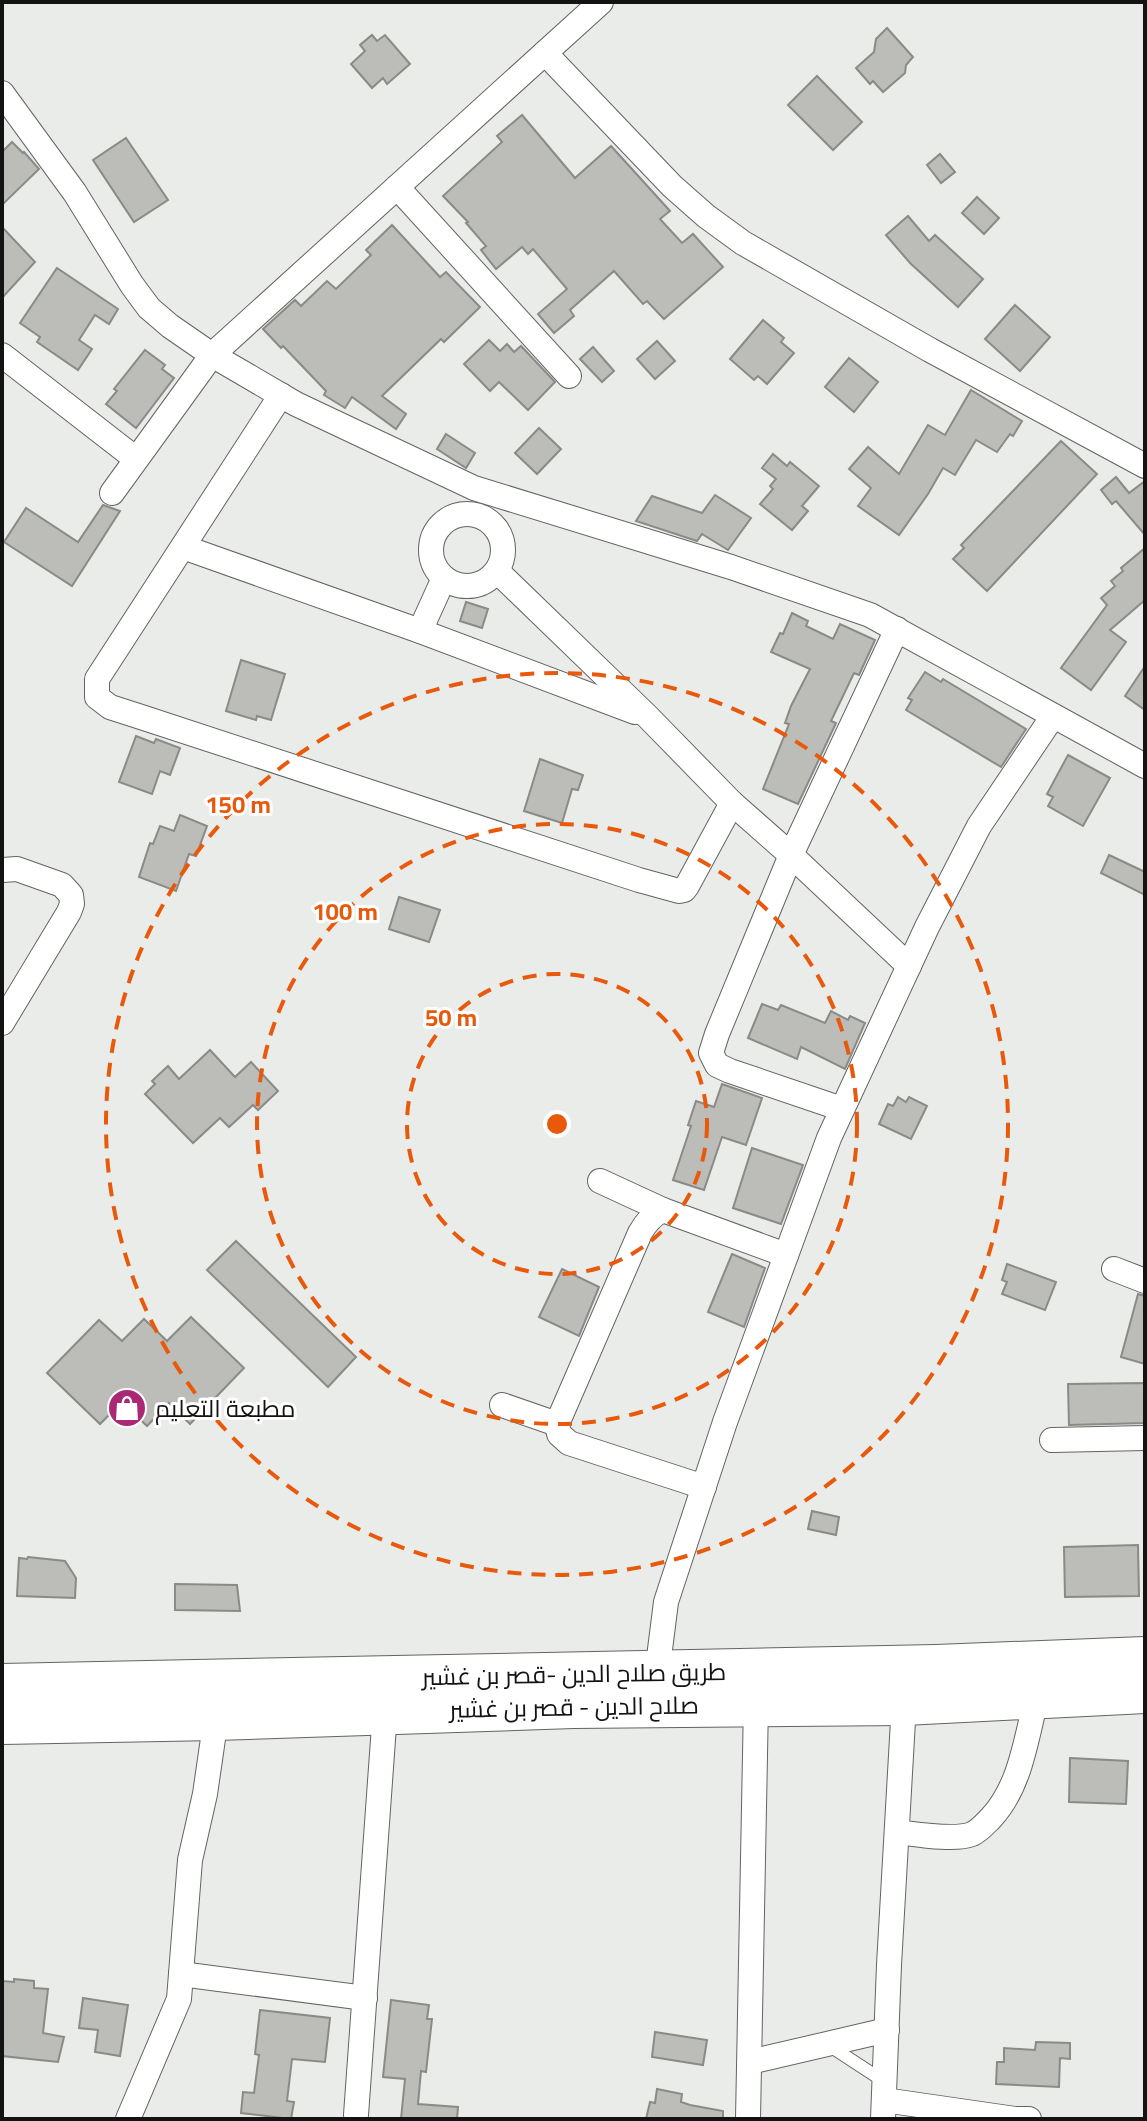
<svg xmlns="http://www.w3.org/2000/svg" width="1147" height="2121" viewBox="0 0 1147 2121" font-family="Georgia,Cairo,serif">
<style>
.building{fill:#bcbdb9;stroke:#8a8a87;stroke-width:2}
.lines{fill:none;stroke-linecap:round;stroke-linejoin:round}
.lane-casing{stroke:#626462;stroke-width:14}
.street-casing{stroke:#626462;stroke-width:26}
.highway-casing{stroke:#626462;stroke-width:46}
.lane{stroke:#fff;stroke-width:12}
.street{stroke:#fff;stroke-width:24}
.highway{stroke:#fff;stroke-width:44}
.ring{fill:none;stroke:#e8590c;stroke-width:4;stroke-dasharray:14 10}
.labels{text-anchor:middle;dominant-baseline:central;stroke-width:6;stroke-linejoin:round;paint-order:stroke}
.poi-label{font-size:24px;fill:#121312;stroke:#fff;text-anchor:start}
.street-label{font-size:24px;fill:#121312;stroke:#fff}
.centre{fill:#e8590c;stroke:#fff;stroke-width:4}
.ring-label{font-size:24px;text-anchor:middle;font-weight:bold;fill:#e8590c;stroke:#fff;stroke-width:6;stroke-linejoin:round;paint-order:stroke}
</style>
<rect width="100%" height="100%" fill="#e9ece9"/>
<!-- building -->
<g class="building">
<polygon points="887,28 913,57 906,65 905,73 883,92 873,81 870,84 856,68 874,52 876,39"/>
<polygon points="372,35 377,41 385,35 410,64 387,84 383,78 372,88 351,64 365,51 360,45"/>
<polygon points="817,76 862,122 833,150 788,105"/>
<polygon points="522,115 575,178 611,146 670,211 660,219 682,243 693,234 723,267 664,319 647,301 643,304 614,271 570,310 574,316 554,333 538,314 567,289 533,249 528,254 522,247 496,269 481,250 486,246 466,223 468,222 443,196 502,142 497,136"/>
<polygon points="126,138 168,200 134,222 93,160"/>
<polygon points="12,142 23,153 24,152 39,169 2,205 2,152"/>
<polygon points="940,154 955,172 941,183 927,165"/>
<polygon points="977,197 999,218 984,234 962,213"/>
<polygon points="908,216 929,241 935,235 983,279 958,307 910,263 886,235"/>
<polygon points="392,225 440,277 446,272 480,307 444,342 441,339 382,396 406,414 396,429 352,397 345,408 324,395 326,391 283,346 281,348 263,329 295,300 301,306 327,281 336,289 371,255 366,250"/>
<polygon points="2,227 35,262 2,298"/>
<polygon points="57,268 118,309 109,324 95,315 79,340 92,349 78,370 37,342 40,337 20,323"/>
<polygon points="1015,305 1050,337 1020,371 985,339"/>
<polygon points="763,320 784,338 781,342 794,353 767,384 758,376 754,380 730,359"/>
<polygon points="489,340 500,351 507,344 514,352 521,346 555,382 528,410 499,382 490,391 464,364"/>
<polygon points="657,341 675,361 655,379 637,359"/>
<polygon points="593,347 614,371 602,382 580,359"/>
<polygon points="145,350 165,365 162,369 174,378 136,428 106,404 117,391 114,389"/>
<polygon points="849,358 878,382 854,412 825,387"/>
<polygon points="971,390 1022,421 1013,436 1010,434 997,452 976,440 955,475 943,468 928,494 899,535 858,506 871,488 849,469 868,447 899,474 928,425 945,435"/>
<polygon points="539,428 561,449 537,474 515,453"/>
<polygon points="446,434 475,453 466,468 437,449"/>
<polygon points="1061,441 1097,474 987,591 953,559 964,548 961,545"/>
<polygon points="773,454 787,466 790,462 819,486 802,506 808,511 792,530 760,504 773,489 770,486 776,479 762,468"/>
<polygon points="1116,477 1129,493 1145,481 1145,535 1116,501 1112,504 1101,490"/>
<polygon points="715,495 751,518 728,550 702,534 697,541 636,521 652,496 702,513"/>
<polygon points="103,505 120,511 72,586 4,542 26,508 78,542"/>
<polygon points="1145,548 1145,600 1110,630 1126,642 1091,690 1061,668 1107,605 1101,598 1115,586 1111,581 1123,571 1121,568"/>
<polygon points="466,602 488,609 482,628 460,621"/>
<polygon points="792,613 808,621 806,626 833,639 840,624 875,640 859,675 854,673 831,721 836,723 798,804 763,789 789,724 785,723 791,706 810,669 771,652 780,633 783,634"/>
<polygon points="241,660 285,674 271,720 257,716 256,720 226,711"/>
<polygon points="1145,666 1145,710 1125,696"/>
<polygon points="925,672 941,682 943,679 1026,729 1001,767 906,710 912,700 908,698"/>
<polygon points="136,736 154,743 156,739 180,748 170,775 160,771 152,794 119,782"/>
<polygon points="1068,755 1110,778 1083,826 1048,806 1053,797 1047,794"/>
<polygon points="540,759 583,775 578,790 572,789 562,823 524,811"/>
<polygon points="180,815 207,826 196,856 189,854 176,891 139,877 150,843 153,844 160,826 174,831"/>
<polygon points="1109,855 1145,872 1145,895 1101,873"/>
<polygon points="399,897 440,910 429,942 389,929"/>
<polygon points="762,1004 778,1010 781,1005 825,1023 831,1011 848,1020 850,1016 865,1023 845,1069 801,1047 797,1059 748,1038"/>
<polygon points="210,1050 235,1077 251,1062 278,1091 258,1110 253,1105 229,1127 220,1118 193,1143 145,1094 155,1084 152,1081 168,1066 179,1079"/>
<polygon points="722,1084 762,1098 746,1145 722,1137 704,1190 673,1180 691,1126 688,1125 696,1101 714,1107"/>
<polygon points="898,1097 906,1102 909,1097 927,1106 911,1139 879,1124 888,1104 893,1106"/>
<polygon points="752,1148 803,1165 781,1224 733,1208"/>
<polygon points="236,1241 356,1357 328,1387 207,1270"/>
<polygon points="732,1254 765,1268 744,1327 708,1312"/>
<polygon points="1007,1264 1056,1282 1045,1310 1002,1294 1007,1282 1002,1280"/>
<polygon points="562,1269 599,1287 579,1336 539,1317"/>
<polygon points="1138,1294 1145,1296 1145,1364 1121,1357"/>
<polygon points="191,1317 244,1368 190,1424 169,1403 147,1426 122,1402 100,1424 47,1373 99,1320 122,1341 144,1319 167,1341"/>
<polygon points="1145,1383 1145,1423 1069,1425 1068,1384"/>
<polygon points="812,1511 839,1517 836,1535 808,1529"/>
<polygon points="1138,1545 1139,1596 1065,1597 1064,1547"/>
<polygon points="28,1557 65,1561 76,1578 75,1598 17,1596 19,1558 27,1559"/>
<polygon points="175,1584 237,1585 240,1611 175,1610"/>
<polygon points="1070,1758 1128,1761 1126,1804 1069,1802"/>
<polygon points="14,1979 34,1981 34,1988 48,1989 43,2033 64,2037 58,2062 2,2056 2,1981 14,1982"/>
<polygon points="83,1998 128,2005 120,2056 95,2052 98,2030 79,2028"/>
<polygon points="391,2000 429,2005 427,2019 432,2019 426,2072 421,2071 418,2104 458,2107 457,2119 401,2119 405,2079 383,2077"/>
<polygon points="260,2010 330,2018 325,2062 292,2059 287,2101 294,2102 291,2119 241,2113 243,2092 254,2093 259,2055 255,2054"/>
<polygon points="655,2032 707,2040 703,2065 652,2057"/>
<polygon points="1036,2042 1070,2043 1070,2059 1060,2058 1059,2087 996,2084 997,2062 1004,2062 1004,2048 1035,2050"/>
<polygon points="657,2089 682,2094 681,2102 690,2105 723,2111 723,2119 646,2119 650,2102 655,2103"/>
</g>
<g class="lines">
<!-- lane casing -->
<g class="lane-casing">
<polyline id="lane" points="830,2046 885,2082"/>
</g>
<!-- street casing -->
<g class="street-casing">
<g id="street">
<polyline points="545,53 672,186 706,216 743,243 930,350 1145,466"/>
<polyline points="2,93 75,193 132,285 149,308 170,326 212,355 296,404 474,488 731,567 870,615 1145,766"/>
<polyline points="397,187 569,376"/>
<polyline points="2,355 136,459"/>
<polyline points="281,395 97,679 97,697 110,707 138,716 639,880 679,891 684,890 687,886 732,803"/>
<polyline points="112,493 212,355 601,2"/>
<circle cx="467" cy="550" r="36"/>
<polyline points="183,547 420,631 635,712"/>
<polyline points="497,571 647,716 732,803 791,855 909,966"/>
<polyline points="420,631 444,578"/>
<polyline points="2,870 17,869 62,885 71,895 72,904 69,912 2,1023"/>
<polyline points="842,1109 730,1071 717,1065 711,1053 717,1034 791,855 897,629"/>
<polyline points="600,1181 663,1210"/>
<polyline points="1114,1269 1145,1281"/>
<polyline points="502,1405 557,1424"/>
<polyline points="1052,1440 1145,1438"/>
<path d="M704 1487 569 1443 559 1434 557 1424 640 1233C646 1222 652 1215 663 1210L786 1255"/>
<polyline points="657,1673 666,1602 725,1422 829,1138 927,927 979,826 1053,716"/>
<path d="M897 1832C915 1834 954 1841 972 1834 979 1831 985 1824 991 1818 1021 1786 1026 1738 1037 1696"/>
<polyline points="181,1974 365,1998"/>
<polyline points="750,2062 887,2030"/>
<polyline points="884,2100 1015,2119 1029,2119"/>
<polyline points="356,2115 385,1712"/>
<polyline points="128,2119 179,1999 190,1860 205,1794 216,1718"/>
<polyline points="748,2119 756,1703"/>
<polyline points="883,2119 889,1965 904,1703"/>
</g>
</g>
<!-- highway casing -->
<g class="highway-casing">
<g id="highway">
<polyline points="2,1686 936,1667 1145,1659"/>
<polyline points="2,1722 216,1718 573,1706 904,1703 1145,1691"/>
</g>
</g>
<!-- lane -->
<use href="#lane" class="lane"/>
<!-- street -->
<use href="#street" class="street"/>
<!-- highway -->
<use href="#highway" class="highway"/>
</g>
<!-- distance rings -->
<g class="ring">
<circle cx="557" cy="1124" r="150"/>
<circle cx="557" cy="1124" r="300"/>
<circle cx="557" cy="1124" r="451"/>
</g>
<!-- icons -->
<defs>
<g id="shop-disc" transform="scale(2)"><circle r="9.5" fill="#aa2874" stroke="#fff"/><path d="M-5-2.5h2.3a2.7 3.5 0 0 1 5.4 0H5L5.5 6h-11ZM-1.5-2.5h3a1.5 2.3 0 0 0-3 0Z" fill="#fff"/></g>
</defs>
<g fill-rule="evenodd">
<use href="#shop-disc" x="127" y="1408"/>
</g>
<g class="labels">
<!-- poi labels -->
<g class="poi-label">
<text x="155" y="1408">مطبعة التعليم</text>
</g>
<!-- street labels -->
<g class="street-label">
<text transform="translate(574 1674) rotate(-1)">طريق صلاح الدين -قصر بن غشير</text>
<text transform="translate(574 1707) rotate(-1)">صلاح الدين - قصر بن غشير</text>
</g>
</g>
<circle cx="557" cy="1124" r="12" class="centre"/>
<g class="ring-label">
<text x="238" y="813">150 m</text>
<text x="345" y="920">100 m</text>
<text x="451" y="1026">50 m</text>
</g>
<!-- border -->
<rect width="1147" height="2121" fill="none" stroke="#121312" stroke-width="8"/>
</svg>
